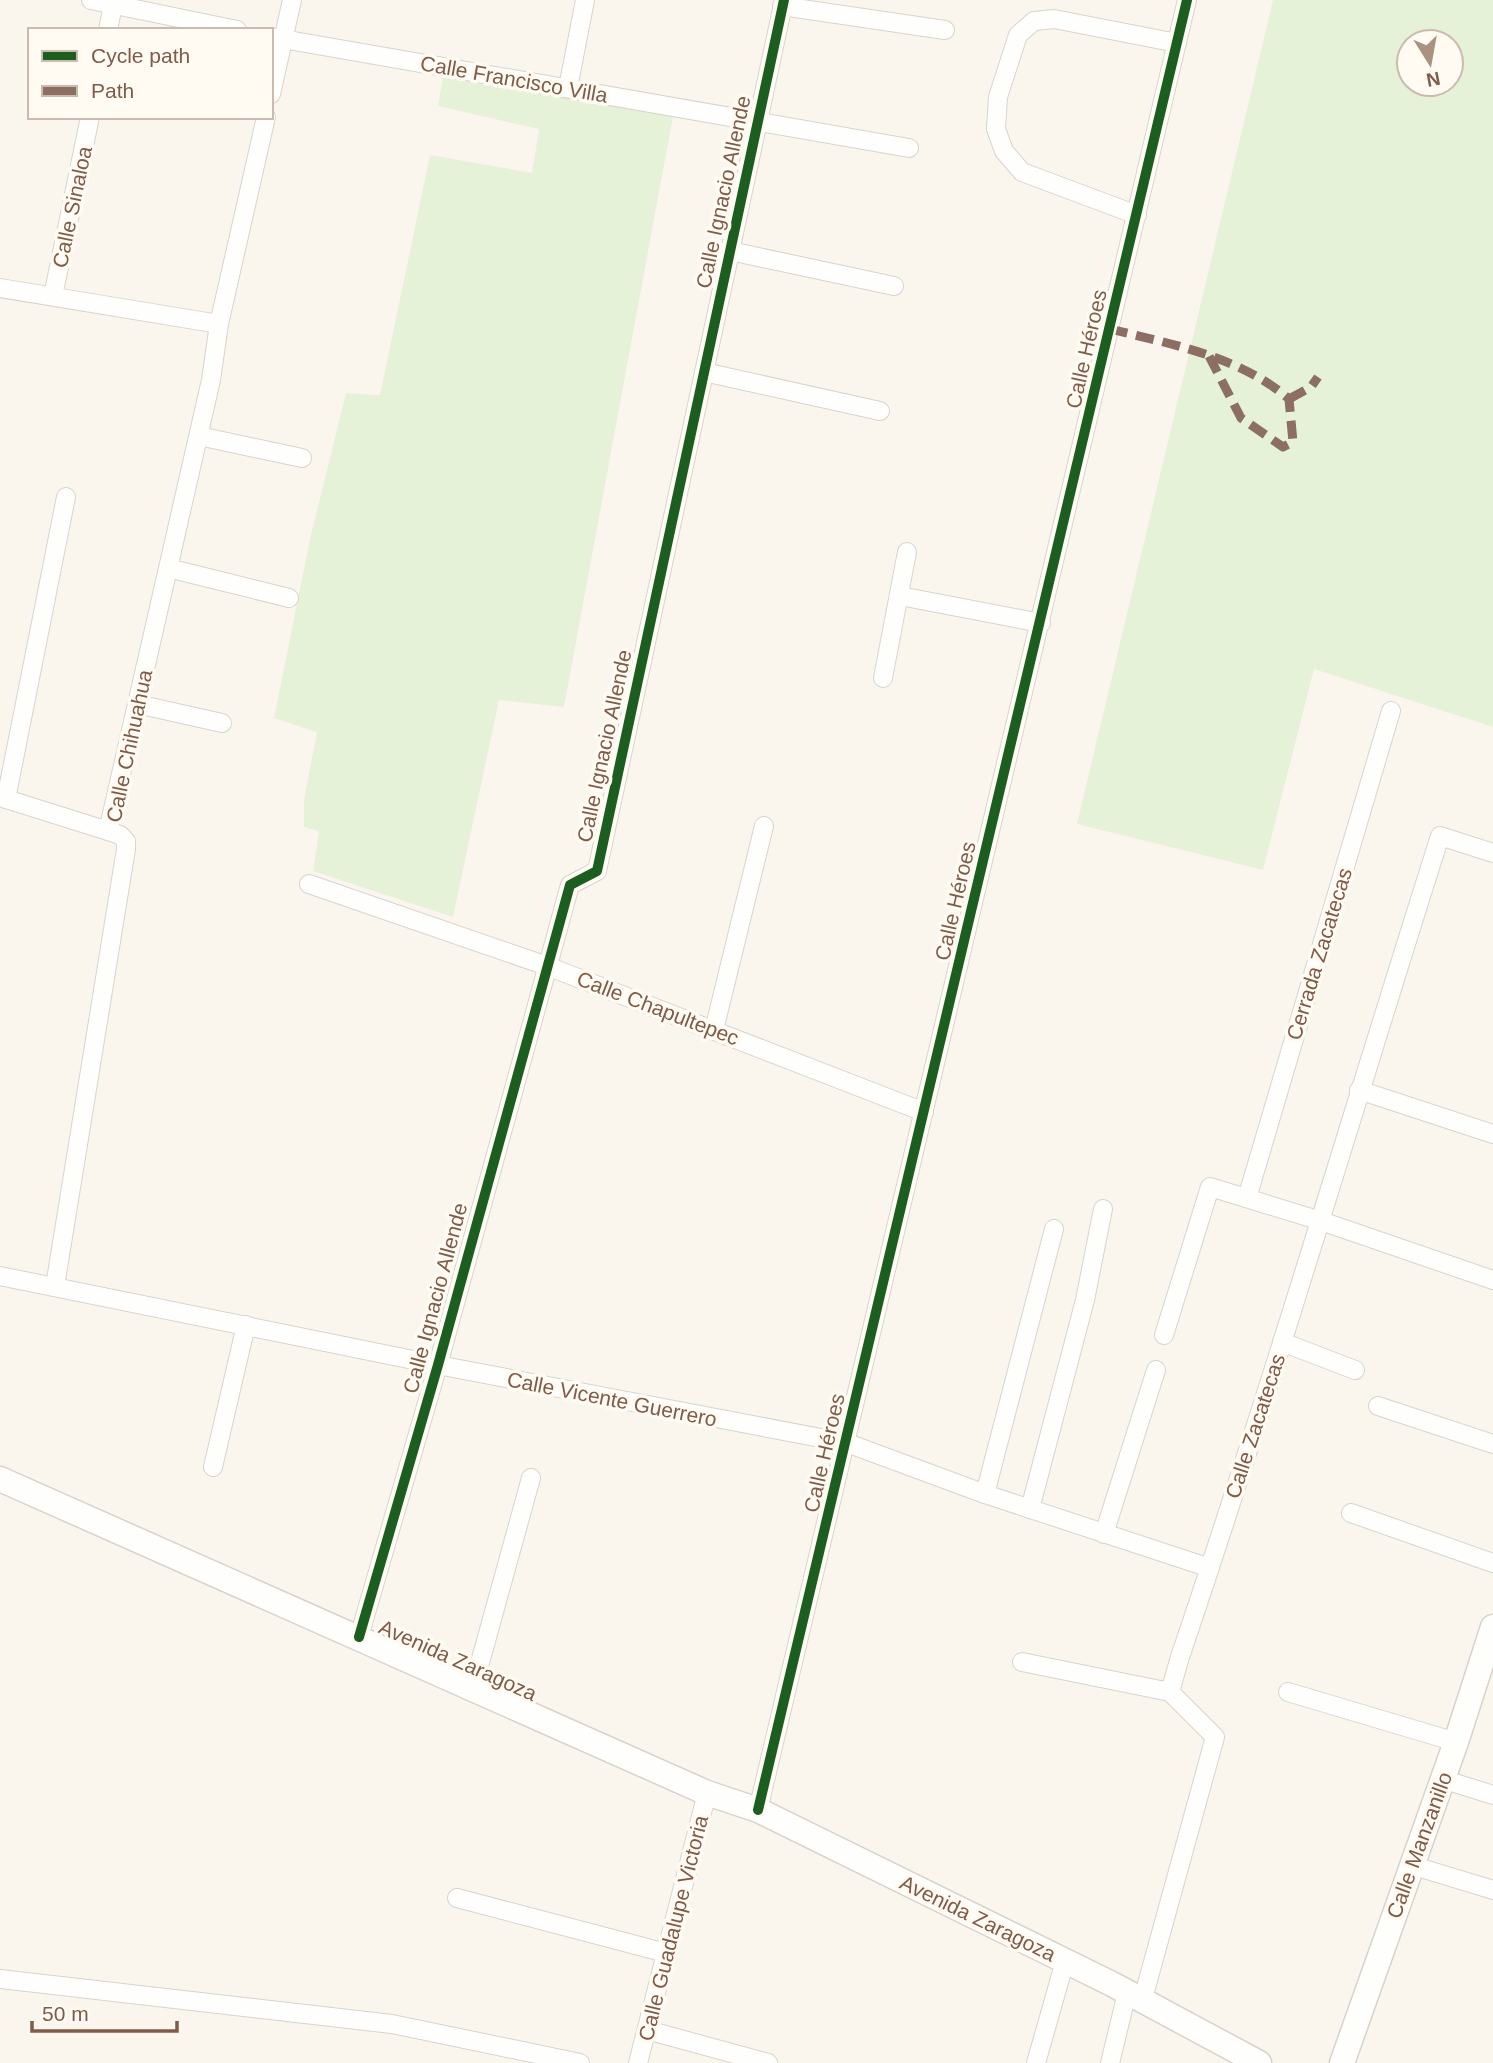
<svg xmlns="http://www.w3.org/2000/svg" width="1493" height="2063" viewBox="0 0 1493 2063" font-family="Arial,sans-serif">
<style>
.green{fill:#e6f2d7;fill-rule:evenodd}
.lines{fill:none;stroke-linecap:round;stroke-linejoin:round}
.street-casing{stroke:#dad3cc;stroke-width:20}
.secondary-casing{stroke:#dad2ca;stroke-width:27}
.street{stroke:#fefefc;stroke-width:18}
.secondary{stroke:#fefefc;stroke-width:24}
.quiet{stroke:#8d6e63;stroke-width:9;stroke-dasharray:18 9;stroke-linecap:butt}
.cycleway-casing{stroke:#fffaf2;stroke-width:15}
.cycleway{stroke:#1b5e20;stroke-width:10}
.labels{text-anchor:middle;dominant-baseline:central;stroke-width:7;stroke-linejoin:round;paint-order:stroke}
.street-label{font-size:21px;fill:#7e5c48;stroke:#fffaf2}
</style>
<rect width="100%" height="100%" fill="#faf6ee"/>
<!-- green -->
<g class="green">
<path d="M1273 0H1493V727L1314 669 1263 870 1077 824ZM1409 42H1451V84H1409Z"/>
<polygon points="443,77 674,111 564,707 499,700 453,917 313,871 319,831 304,827 304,800 317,732 274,718 310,539 346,393 380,395 430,155 532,173 539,129 438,106"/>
</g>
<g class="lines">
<!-- street casing -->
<g class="street-casing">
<g id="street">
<polyline points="91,0 237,30"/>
<polyline points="782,6 945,30"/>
<polyline points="108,30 113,5 117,0"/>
<polyline points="271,37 909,148"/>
<polyline points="568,88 585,0"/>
<polyline points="271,94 292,0"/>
<polyline points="1137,215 1022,172 1004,151 996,129 998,97 1018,35 1034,21 1054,19 1177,43"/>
<polyline points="730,251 894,286"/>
<polyline points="0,288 219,324"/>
<polyline points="53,296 90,117"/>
<polyline points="704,372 880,411"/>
<polyline points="199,436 302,458"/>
<polyline points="168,568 289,598"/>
<polyline points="900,596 1041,623"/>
<polyline points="883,678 907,552"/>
<polyline points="137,704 222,723"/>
<polyline points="0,797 108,831 120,835 126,841 126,849 55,1286"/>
<polyline points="6,799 66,497"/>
<polyline points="108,831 211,380 219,324 266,117"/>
<polyline points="309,884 547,966 924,1112"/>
<polyline points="714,1030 764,826"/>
<polyline points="1359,1090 1493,1134"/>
<polyline points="1247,1198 1391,711"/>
<polyline points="0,1276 438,1365 847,1443 985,1494 1210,1568"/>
<polyline points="1164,1335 1210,1187 1321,1221 1493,1280"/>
<polyline points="1282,1342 1355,1370"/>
<polyline points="1378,1406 1493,1444"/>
<polyline points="213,1467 246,1325"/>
<polyline points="985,1494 1054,1229"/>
<polyline points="1030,1509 1085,1300 1103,1209"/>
<polyline points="1351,1513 1493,1563"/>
<polyline points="1104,1534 1156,1370"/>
<polyline points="359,1637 438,1365 570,885 597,871 784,0"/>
<polyline points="1022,1662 1170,1692"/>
<polyline points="473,1688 531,1478"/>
<polyline points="1288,1692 1456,1742"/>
<polyline points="1442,1779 1493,1795"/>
<polyline points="758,1810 1187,0"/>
<polyline points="1411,1865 1493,1890"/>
<polyline points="457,1898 666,1953"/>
<polyline points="0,1979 392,2024 580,2063"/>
<path d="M1142 2002 1215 1737 1170 1692 1180 1657C1272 1385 1353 1110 1440 836L1493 853"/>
<polyline points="647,2030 768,2063"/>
<polyline points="638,2063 707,1793"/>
<polyline points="1036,2063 1065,1961"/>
<polyline points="1110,2063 1127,1993"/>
</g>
</g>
<!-- secondary casing -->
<g class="secondary-casing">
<g id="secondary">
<polyline points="0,1479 707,1793 758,1810 1112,1984 1259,2063"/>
<polyline points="1342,2063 1456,1742 1493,1627"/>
</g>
</g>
<!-- street -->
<use href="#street" class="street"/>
<!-- secondary -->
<use href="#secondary" class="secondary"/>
<!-- quiet -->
<g class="quiet">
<path d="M1110 329C1171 344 1241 357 1289 399L1293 442 1283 447 1241 418 1209 356"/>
<polyline points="1289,399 1311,387 1318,377"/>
</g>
<!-- cycleway casing -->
<g class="cycleway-casing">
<g id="cycleway">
<polyline points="359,1637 438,1365 570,885 597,871 784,0"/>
<polyline points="758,1810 1187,0"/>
</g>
</g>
<!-- cycleway -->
<use href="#cycleway" class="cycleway"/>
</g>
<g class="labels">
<!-- street labels -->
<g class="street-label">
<text transform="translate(514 79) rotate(10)">Calle Francisco Villa</text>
<text transform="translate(723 192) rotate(-78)">Calle Ignacio Allende</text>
<text transform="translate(72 207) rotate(-78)">Calle Sinaloa</text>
<text transform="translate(1086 349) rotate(-77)">Calle Héroes</text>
<text transform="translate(129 746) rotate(-78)">Calle Chihuahua</text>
<text transform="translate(604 746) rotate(-78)">Calle Ignacio Allende</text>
<text transform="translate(955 901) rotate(-77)">Calle Héroes</text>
<text transform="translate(1319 954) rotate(-73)">Cerrada Zacatecas</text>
<text transform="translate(658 1008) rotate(21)">Calle Chapultepec</text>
<text transform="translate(435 1298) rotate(-75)">Calle Ignacio Allende</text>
<text transform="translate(612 1399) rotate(11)">Calle Vicente Guerrero</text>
<text transform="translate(1255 1426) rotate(-72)">Calle Zacatecas</text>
<text transform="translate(824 1453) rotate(-77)">Calle Héroes</text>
<text transform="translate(458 1660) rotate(24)">Avenida Zaragoza</text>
<text transform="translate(1419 1845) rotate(-70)">Calle Manzanillo</text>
<text transform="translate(978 1918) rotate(26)">Avenida Zaragoza</text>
<text transform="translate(673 1928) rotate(-76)">Calle Guadalupe Victoria</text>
</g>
</g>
<!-- legend -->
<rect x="28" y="28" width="245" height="91" fill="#fffaf2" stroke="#cbbbae" stroke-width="2"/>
<rect x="42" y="51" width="35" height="10" fill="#1b5e20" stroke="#cbbbae" stroke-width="2"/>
<text x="91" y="63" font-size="21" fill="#7e5c48">Cycle path</text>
<rect x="42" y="86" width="35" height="10" fill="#8d6e63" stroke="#cbbbae" stroke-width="2"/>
<text x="91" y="98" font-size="21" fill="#7e5c48">Path</text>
<!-- north arrow -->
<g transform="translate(1430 63) rotate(169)"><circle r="33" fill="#fffaf2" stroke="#cbbbae" stroke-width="2"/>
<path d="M0-5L12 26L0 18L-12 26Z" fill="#a99282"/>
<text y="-10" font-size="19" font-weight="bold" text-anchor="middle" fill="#7e5c48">N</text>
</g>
<!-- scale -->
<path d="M32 2021v10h145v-10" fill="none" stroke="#7e5c48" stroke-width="3.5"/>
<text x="42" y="2021" font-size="21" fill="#7e5c48" stroke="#fffaf2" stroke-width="5" paint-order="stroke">50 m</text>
</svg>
